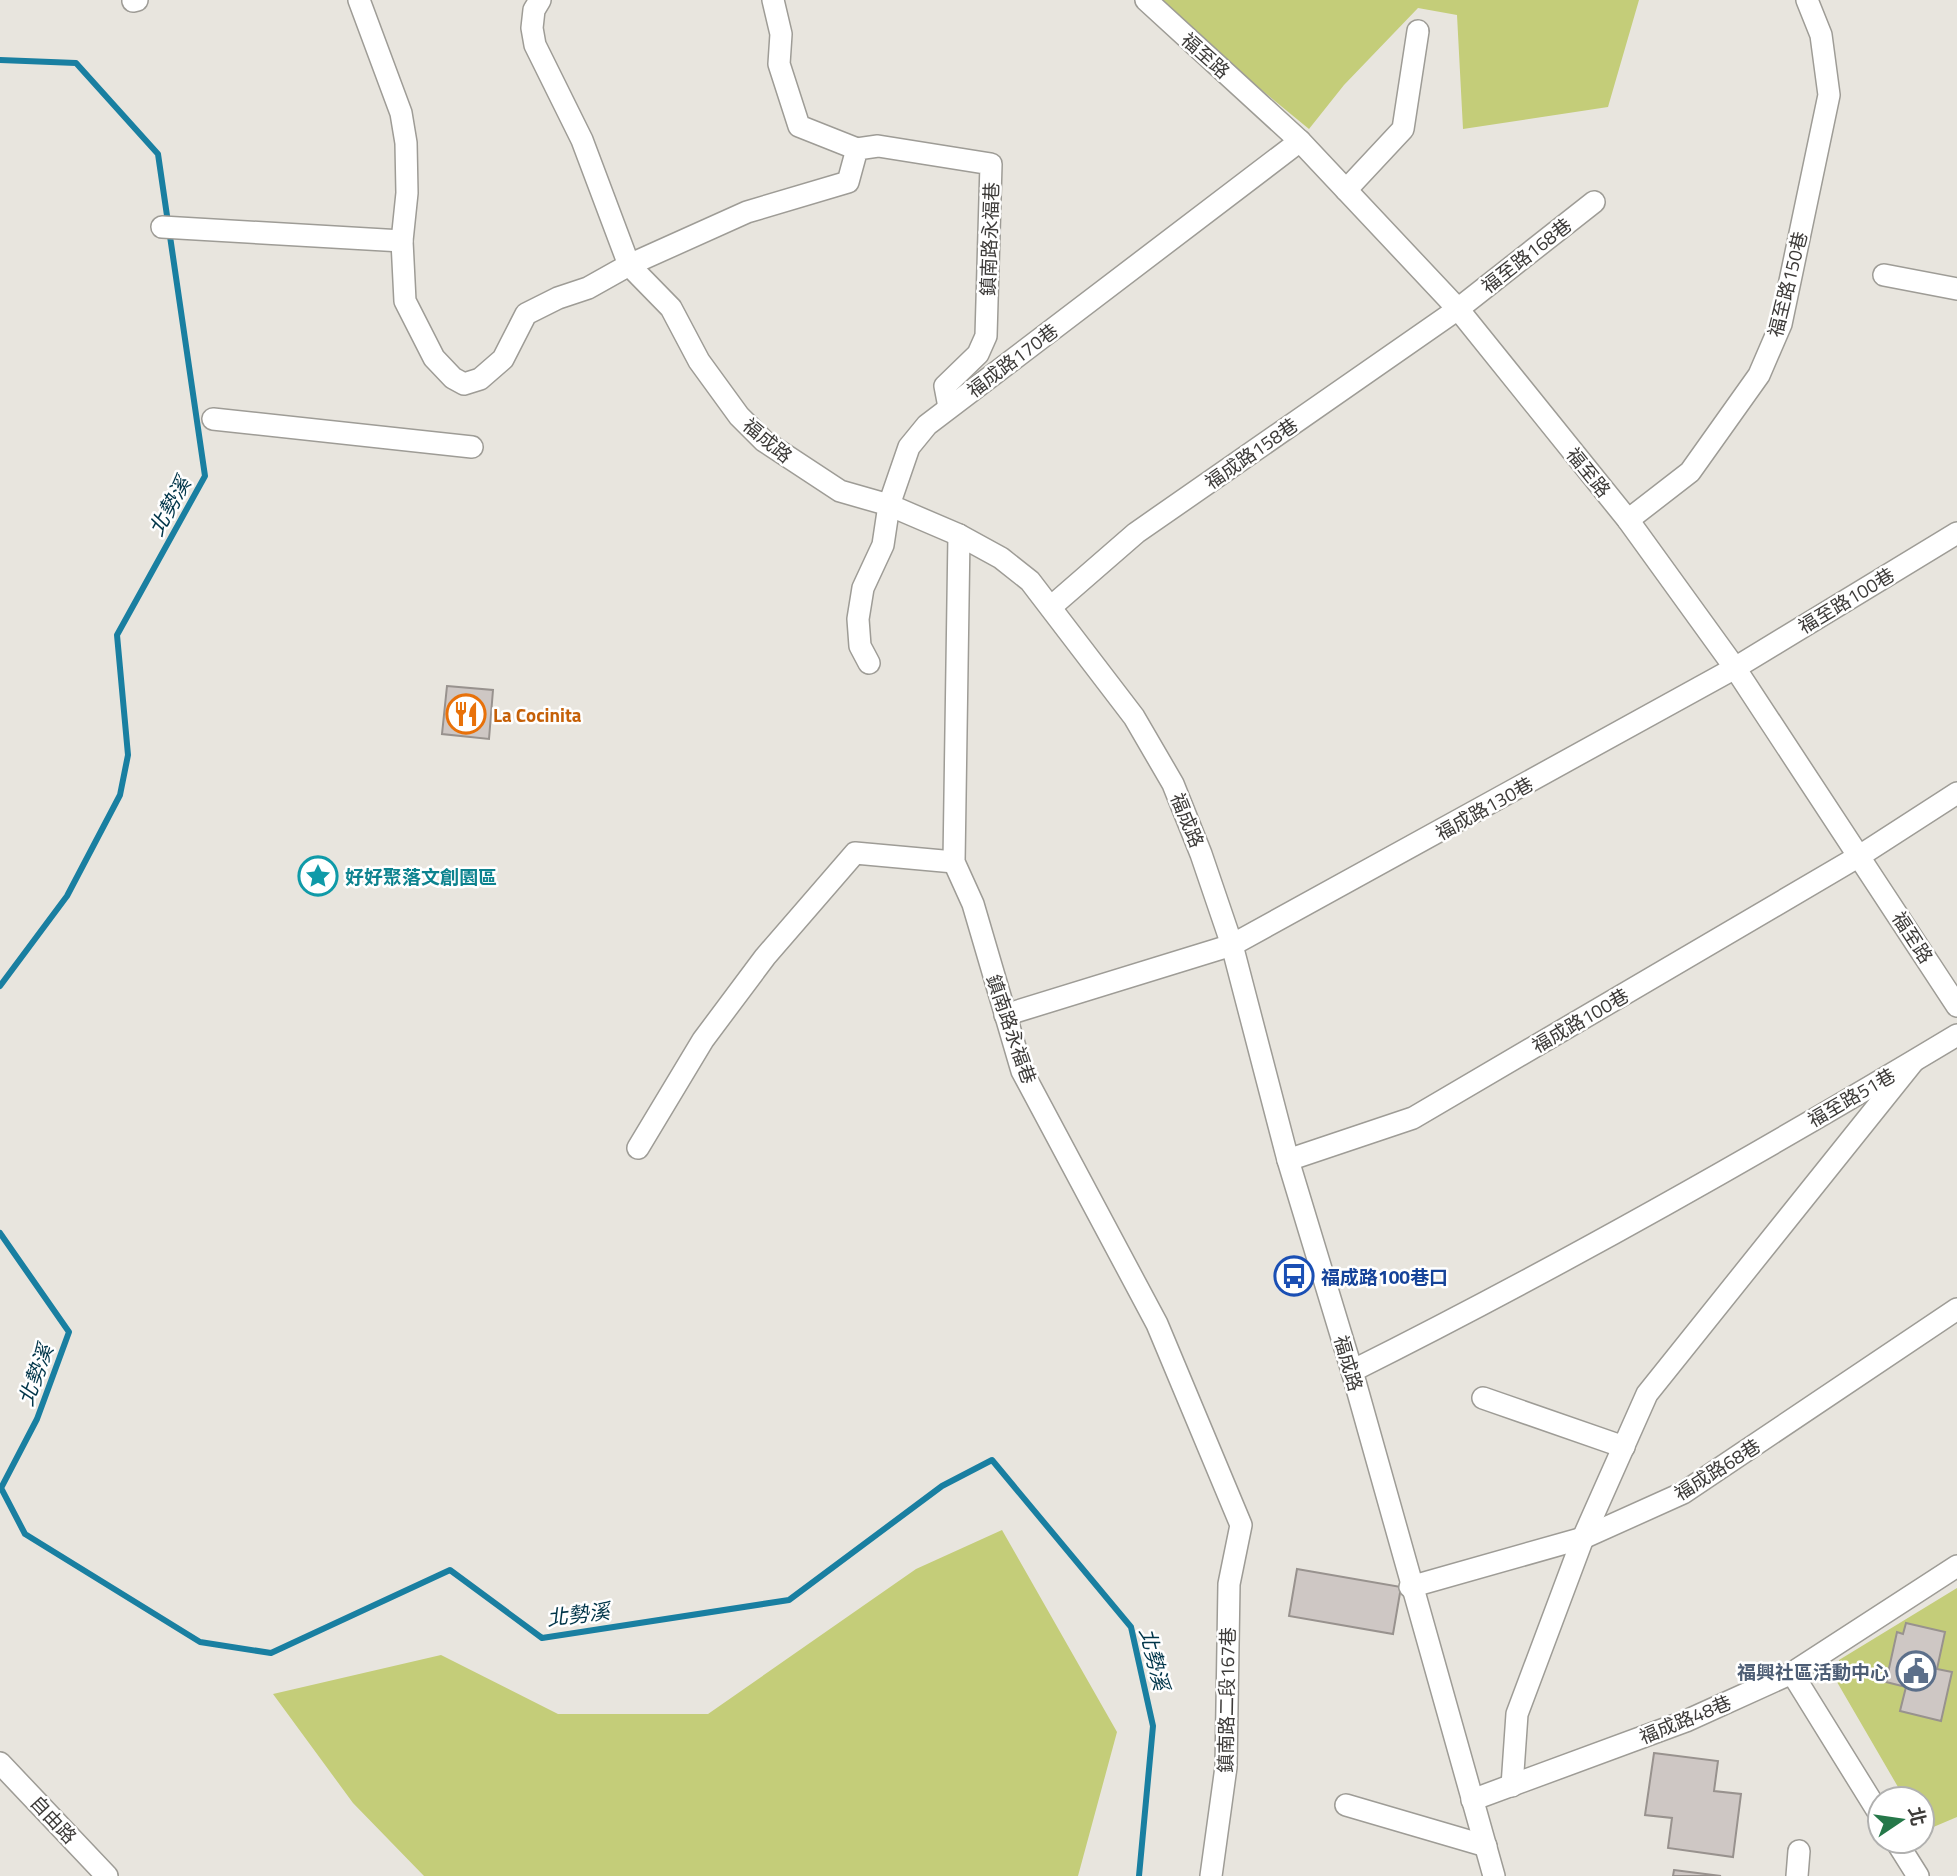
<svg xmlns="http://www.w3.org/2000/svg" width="1957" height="1876" viewBox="0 0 1957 1876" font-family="'Titillium Web','Noto Sans TC',sans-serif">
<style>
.green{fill:#c4cd79}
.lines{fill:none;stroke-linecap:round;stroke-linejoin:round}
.stream{stroke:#197fa1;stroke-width:6}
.building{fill:#cec7c4;stroke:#98928e;stroke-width:2}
.minor-casing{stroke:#9e9c96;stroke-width:24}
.minor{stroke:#fff;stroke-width:21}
.labels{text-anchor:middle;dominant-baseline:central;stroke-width:5;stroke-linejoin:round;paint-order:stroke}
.street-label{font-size:19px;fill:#3d3b39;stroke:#fff}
.food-label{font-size:19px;font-weight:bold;fill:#c56008;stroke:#fff;text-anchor:start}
.culture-label{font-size:19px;font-weight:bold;fill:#0d838f;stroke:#fff;text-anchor:start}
.transit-label{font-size:19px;font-weight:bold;fill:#164399;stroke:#fff;text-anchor:start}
.service-label{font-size:19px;font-weight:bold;fill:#4e5e75;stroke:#fff;text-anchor:end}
.water-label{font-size:21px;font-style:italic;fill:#003549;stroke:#fff}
</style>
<rect width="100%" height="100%" fill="#e8e5de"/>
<!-- green -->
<g class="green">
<polygon points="1152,0 1639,0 1608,107 1463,129 1457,15 1418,8 1344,85 1309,129"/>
<polygon points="1002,1530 1117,1732 1078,1876 424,1876 353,1803 273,1694 441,1655 558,1714 708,1714 916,1569"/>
<polygon points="1957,1588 1957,1817 1924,1831 1922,1799 1905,1799 1837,1682 1839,1660"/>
</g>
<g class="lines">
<!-- stream -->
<g class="stream">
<polyline points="0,60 76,63 158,154 205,476 117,635 128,755 120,795 67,896 0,986"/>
<polyline points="0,1233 69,1332 37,1419 1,1488 25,1534 200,1642 271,1653 450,1570 542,1638 789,1600 942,1486 992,1460 1131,1627 1153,1726 1139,1876"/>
</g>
</g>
<!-- building -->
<g class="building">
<polygon points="447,686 493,690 489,739 442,734"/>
<polygon points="1297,1569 1401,1587 1393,1634 1289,1616"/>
<polygon points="1906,1623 1945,1632 1937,1669 1952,1672 1941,1721 1900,1711 1906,1687 1886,1682 1897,1632 1903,1634"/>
<polygon points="1654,1753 1718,1761 1714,1791 1741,1794 1733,1857 1668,1848 1672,1818 1645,1815"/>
<polygon points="1674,1870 1721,1876 1673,1876"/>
</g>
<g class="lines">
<!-- minor casing -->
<g class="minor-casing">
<g id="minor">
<polyline points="359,0 401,113 406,143 407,193 402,241 405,301 434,358 453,378 464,384 480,379 503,359 526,314 558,298 588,288 629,265 747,212 848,182 857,149 878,146 991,164 986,336 978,354 945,386 949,407"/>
<polyline points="540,0 534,10 532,28 535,45 582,140 629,265 671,308 699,361 739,416 764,441 840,491 889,505 959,535 1001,558 1030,581 1134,717 1173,784 1201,854 1232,945 1288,1160 1352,1371 1494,1876"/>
<polyline points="773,0 781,34 779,64 799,126 857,149"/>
<polyline points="1146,0 1300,141 1458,309 1628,520 1735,668 1957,1006"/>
<polyline points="133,1 137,0"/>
<polyline points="1346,190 1403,129 1418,31"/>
<polyline points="162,227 402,241"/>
<polyline points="1884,275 1957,289"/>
<polyline points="213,419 472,447"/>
<polyline points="1628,520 1690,472 1759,375 1781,324 1829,95 1821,35 1807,0"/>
<polyline points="959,535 954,862 973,904 1022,1071 1157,1324 1241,1525 1229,1584 1226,1767 1211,1876"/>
<polyline points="1052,606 1136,533 1458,309 1594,202"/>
<polyline points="869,663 860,646 858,619 863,588 883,545 889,505 909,447 927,425 1300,141"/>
<polyline points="1005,1015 1232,945 1735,668 1957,533"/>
<polyline points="638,1148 703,1040 765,957 855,853 954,862"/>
<polyline points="1288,1160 1413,1118 1861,855 1957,793"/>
<path d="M1352 1371C1558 1268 1759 1154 1957 1035"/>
<polyline points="1483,1398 1624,1447"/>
<polyline points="1410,1587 1583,1538 1683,1493 1957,1309"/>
<polyline points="1792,1673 1880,1815"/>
<polyline points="0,1763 107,1876"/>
<polyline points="1512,1786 1517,1714 1583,1538 1647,1394 1913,1062"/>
<polyline points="1472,1800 1686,1721 1792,1673 1957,1566"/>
<polyline points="1346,1805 1486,1846"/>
<polyline points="1896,1841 1918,1876"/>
<polyline points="1797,1876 1799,1851"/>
</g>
</g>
<!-- minor -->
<use href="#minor" class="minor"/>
</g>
<!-- icons -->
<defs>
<g id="restaurant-ring" transform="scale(2.0125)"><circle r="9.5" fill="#fff" stroke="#e8710a" stroke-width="1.5"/><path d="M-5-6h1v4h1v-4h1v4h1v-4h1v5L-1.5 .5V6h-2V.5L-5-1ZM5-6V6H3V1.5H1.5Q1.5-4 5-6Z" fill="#e8710a"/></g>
<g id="sight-ring" transform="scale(2.0125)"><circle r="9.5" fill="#fff" stroke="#0f9aa8" stroke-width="1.5"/><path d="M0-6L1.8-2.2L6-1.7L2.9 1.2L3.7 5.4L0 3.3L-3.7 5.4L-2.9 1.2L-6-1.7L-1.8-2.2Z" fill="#0f9aa8"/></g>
<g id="bus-ring" transform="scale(2.0125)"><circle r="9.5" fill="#fff" stroke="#1a4fb4" stroke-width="1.5"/><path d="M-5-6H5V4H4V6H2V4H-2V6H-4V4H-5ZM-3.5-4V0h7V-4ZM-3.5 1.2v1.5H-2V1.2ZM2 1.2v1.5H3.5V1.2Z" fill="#1a4fb4"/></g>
<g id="civic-ring" transform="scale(2.0125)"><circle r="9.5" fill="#fff" stroke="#5c6f8a" stroke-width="1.5"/><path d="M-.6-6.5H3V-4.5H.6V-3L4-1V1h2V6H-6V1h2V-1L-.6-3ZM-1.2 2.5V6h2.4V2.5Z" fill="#5c6f8a"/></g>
</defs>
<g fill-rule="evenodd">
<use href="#restaurant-ring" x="466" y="714"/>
<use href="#sight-ring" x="318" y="876"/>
<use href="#bus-ring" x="1294" y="1276"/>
<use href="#civic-ring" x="1916" y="1671"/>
</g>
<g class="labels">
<!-- street labels -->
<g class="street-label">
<text transform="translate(1206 55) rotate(42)">福至路</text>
<text transform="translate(989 239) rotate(-88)">鎮南路永福巷</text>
<text transform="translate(1526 255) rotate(-38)">福至路168巷</text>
<text transform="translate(1787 284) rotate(-76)">福至路150巷</text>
<text transform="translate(1012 360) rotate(-37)">福成路170巷</text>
<text transform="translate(768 440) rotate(40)">福成路</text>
<text transform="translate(1251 453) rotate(-35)">福成路158巷</text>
<text transform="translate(1589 472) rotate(51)">福至路</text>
<text transform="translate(1846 600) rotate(-31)">福至路100巷</text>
<text transform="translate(1484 808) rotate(-29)">福成路130巷</text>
<text transform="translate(1188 820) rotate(68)">福成路</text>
<text transform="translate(1913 937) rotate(57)">福至路</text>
<text transform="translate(1580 1020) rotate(-30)">福成路100巷</text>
<text transform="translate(1012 1029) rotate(71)">鎮南路永福巷</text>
<text transform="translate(1851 1097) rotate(-30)">福至路51巷</text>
<text transform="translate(1349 1363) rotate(74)">福成路</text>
<text transform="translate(1717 1469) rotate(-32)">福成路68巷</text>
<text transform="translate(1226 1700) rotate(-89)">鎮南路二段167巷</text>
<text transform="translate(1685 1719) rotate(-22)">福成路48巷</text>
<text transform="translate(54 1819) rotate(47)">自由路</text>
</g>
<!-- food labels -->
<g class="food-label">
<text x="493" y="714">La Cocinita</text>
</g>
<!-- culture labels -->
<g class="culture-label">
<text x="345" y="876">好好聚落文創園區</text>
</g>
<!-- transit labels -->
<g class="transit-label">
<text x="1321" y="1276">福成路100巷口</text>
</g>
<!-- service labels -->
<g class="service-label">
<text x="1889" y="1671">福興社區活動中心</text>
</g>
<!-- water labels -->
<g class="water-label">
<text transform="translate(169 506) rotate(-61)">北勢溪</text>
<text transform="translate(35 1375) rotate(-70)">北勢溪</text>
<text transform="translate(578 1614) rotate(-7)">北勢溪</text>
<text transform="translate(1155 1659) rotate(76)">北勢溪</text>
</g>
</g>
<!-- north arrow -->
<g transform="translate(1901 1820) rotate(77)"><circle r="33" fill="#ffffff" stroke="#b1b1b0" stroke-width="2"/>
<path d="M0-5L12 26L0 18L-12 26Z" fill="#257849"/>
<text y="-10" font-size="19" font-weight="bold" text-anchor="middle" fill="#3d3b39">北</text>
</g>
</svg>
